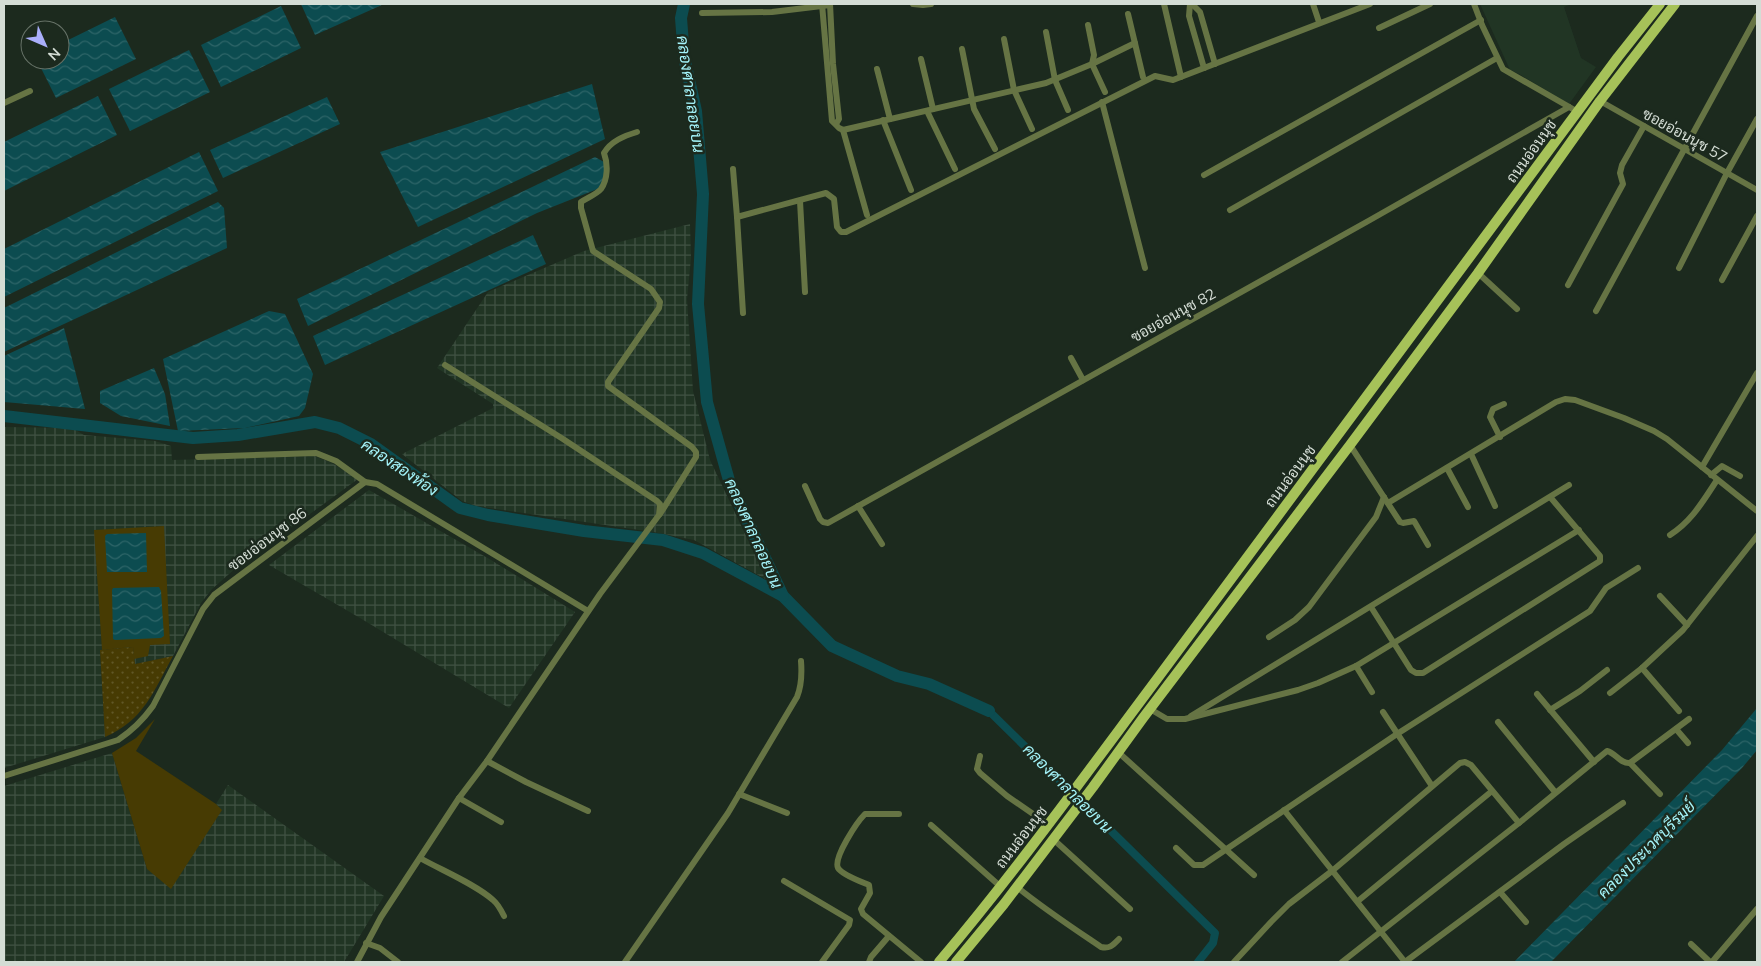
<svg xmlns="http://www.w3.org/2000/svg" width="1761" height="966" viewBox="0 0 1761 966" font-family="Mulish,Sarabun,sans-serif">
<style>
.built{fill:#213524}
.industrial{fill:url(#industrial-grid)}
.grass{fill:#473b03}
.garden{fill:url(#garden-dots)}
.water{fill:url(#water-waves)}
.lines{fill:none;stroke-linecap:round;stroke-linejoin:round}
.canal{stroke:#0c4c50;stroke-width:8}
.river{stroke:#0c4c50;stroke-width:12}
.minor{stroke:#667444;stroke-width:6}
.primary{stroke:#a6c259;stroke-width:10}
.labels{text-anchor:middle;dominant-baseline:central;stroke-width:5;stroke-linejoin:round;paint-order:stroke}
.street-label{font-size:15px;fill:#d4ddd5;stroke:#1c2a1e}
.water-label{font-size:16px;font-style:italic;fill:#a4f4fa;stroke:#1c2a1e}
</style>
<defs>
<pattern id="industrial-grid" width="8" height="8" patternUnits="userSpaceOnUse" patternTransform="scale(1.25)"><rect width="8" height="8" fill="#213524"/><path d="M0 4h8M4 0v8" fill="none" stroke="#405243"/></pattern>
<pattern id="garden-dots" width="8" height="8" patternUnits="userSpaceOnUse" patternTransform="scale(1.25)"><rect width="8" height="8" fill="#473b03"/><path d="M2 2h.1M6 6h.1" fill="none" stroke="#615727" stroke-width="1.8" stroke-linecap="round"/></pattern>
<pattern id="water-waves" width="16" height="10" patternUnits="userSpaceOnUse" patternTransform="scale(1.25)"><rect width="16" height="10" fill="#0c4c50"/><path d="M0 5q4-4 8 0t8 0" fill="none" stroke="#2e6568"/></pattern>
</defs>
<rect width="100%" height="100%" fill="#1c2a1e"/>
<!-- built -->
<polygon class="built" points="1480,4 1572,4 1564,7 1581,58 1596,67 1569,104 1519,74 1510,70"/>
<!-- industrial -->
<g class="industrial">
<polygon points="690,224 691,258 687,299 693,391 710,460 767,580 694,540 653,532 476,506 462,501 402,454 493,408 493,404 437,368 488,292 584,251"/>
<polygon points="4,427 72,428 84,435 155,441 171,446 172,460 314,456 330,462 357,478 358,479 237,567 212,589 201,603 173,656 135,664 133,647 100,650 105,737 4,768"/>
<polygon points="369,490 491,560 575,612 509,708 360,618 269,565"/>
<polygon points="112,753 147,869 221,810 216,804 228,785 384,896 344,962 4,962 4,786"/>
</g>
<!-- grass -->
<g class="grass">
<polygon points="164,526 170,644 150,645 148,656 134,659 133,647 102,650 94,530"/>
<polygon points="155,719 136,751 216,804 222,810 171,889 147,869 112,753 136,738"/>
</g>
<!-- garden -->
<path class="garden" d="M133 647 135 664 173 656C153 692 144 720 105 737L100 650Z"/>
<!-- water -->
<g class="water">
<polygon points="301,4 384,4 315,35"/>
<polygon points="281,6 301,48 221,87 201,45"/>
<polygon points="115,17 136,59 56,98 37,60 60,60 60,44"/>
<polygon points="189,50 210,92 130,131 109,89"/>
<polygon points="592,84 605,139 418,227 380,152"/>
<polygon points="98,96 117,135 4,191 4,142"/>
<polygon points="327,97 340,124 223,178 210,150"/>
<polygon points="199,152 218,191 4,297 4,249"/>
<polygon points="595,157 604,162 608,177 605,186 537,213 308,326 297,299"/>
<polygon points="218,202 224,208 227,248 4,352 4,308"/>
<polygon points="533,235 546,264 325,365 313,336"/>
<polygon points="269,311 285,314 313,374 305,408 299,416 245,428 178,431 163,359"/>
<polygon points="64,328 85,409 4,402 4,356"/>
<polygon points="154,368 165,394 170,426 121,416 100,403 100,391"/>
<polygon points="146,533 147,572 107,572 105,536 107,534"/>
<polygon points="159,587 161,591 164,636 161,638 115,640 113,639 112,590 113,588"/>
<polygon points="1757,708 1757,750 1742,768 1551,962 1514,962 1722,750"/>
</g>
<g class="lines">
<!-- canal -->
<polyline class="canal" points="989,711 1215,933 1213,943 1198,962"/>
<!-- river -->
<g class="river">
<polyline points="684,4 681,18 684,57 696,111 703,194 698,304 707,402 730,484 783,596 832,646 897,676 929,684 989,711"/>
<polyline points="4,416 193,438 238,435 315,422 339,428 371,444 460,508 488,515 584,531 663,540 703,553 783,596"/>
</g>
<!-- minor -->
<g class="minor">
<polyline points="822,4 832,121 839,128 843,130 1046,83 1092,64 1135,43"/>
<polyline points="830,4 833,64 839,119 836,124"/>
<polyline points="913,4 923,5 931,4"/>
<polyline points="1164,4 1181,77"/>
<polyline points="1190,4 1189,16 1204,68"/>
<polyline points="1192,4 1200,12 1215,64"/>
<polyline points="1313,4 1319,22"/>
<polyline points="1474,4 1482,25 1503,69 1578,112"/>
<polyline points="702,13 772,12 830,5"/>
<polyline points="1128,14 1143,77"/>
<polyline points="1088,25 1094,55 1092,64 1105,92"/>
<polyline points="1379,28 1430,4"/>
<polyline points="1046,32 1055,80 1068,110"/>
<polyline points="1004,39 1014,90 1032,129"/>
<polyline points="962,49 974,109 995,149"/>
<polyline points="921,59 933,109"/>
<polyline points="877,69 890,119"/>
<polyline points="1600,101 1757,190"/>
<polyline points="1102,102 1145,268"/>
<polyline points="4,103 30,91"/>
<polyline points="927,111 955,169"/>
<polyline points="883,120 911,190"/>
<polyline points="843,130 867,215"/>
<path d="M637 132C624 136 611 141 604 153 608 164 608 179 601 189 597 194 587 198 581 202V208L593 251 651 289 660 302 659 308 608 382V386L692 447 696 452V457L660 514"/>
<polyline points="733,169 737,217 826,193 834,199 837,227 841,232 846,232 1155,76 1173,80 1370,4"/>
<polyline points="1204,175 1481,20"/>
<polyline points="800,201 805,292"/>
<polyline points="1230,210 1497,58"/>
<polyline points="737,217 743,313"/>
<polyline points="1679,268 1727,173 1757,119"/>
<polyline points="1478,273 1517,309"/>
<polyline points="1722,280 1757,216"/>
<polyline points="1568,285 1623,184 1620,173 1622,165 1644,126"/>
<polyline points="1596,311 1757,16"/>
<polyline points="1071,358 1083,380"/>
<polyline points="1500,437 1490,417 1493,409 1504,404"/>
<polyline points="1350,445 1400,522 1403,523 1414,521 1428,545"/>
<polyline points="1471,454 1495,506"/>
<polyline points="198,457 316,453 336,461 365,482"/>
<polyline points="1702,467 1757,373"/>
<polyline points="1447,468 1468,507"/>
<polyline points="1711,475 1722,466 1740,476"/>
<polyline points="805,486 820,519 823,522 828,523 1370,220 1569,107"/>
<polyline points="1388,503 1556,402 1565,399 1575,400 1624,418 1654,431 1667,439 1757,511"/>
<polyline points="858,506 882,544"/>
<path d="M1670 535C1692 521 1703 501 1717 480"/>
<polyline points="1660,596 1687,625"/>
<polyline points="1371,607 1411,670 1416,673 1423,673 1600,561 1600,556 1551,498"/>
<polyline points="1269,637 1295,620 1309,607 1376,517 1384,497"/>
<polyline points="1356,666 1372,692"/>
<polyline points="1642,668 1679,711"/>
<polyline points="1610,693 1642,668 1683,630 1757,536"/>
<polyline points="1537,694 1594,762"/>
<polyline points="1150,709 1167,719 1185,719 1298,690 1318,683 1356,666 1579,530"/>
<polyline points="1550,710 1580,691 1607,670"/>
<polyline points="1383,712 1432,786"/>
<polyline points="1191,716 1569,485"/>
<polyline points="1498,722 1555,792"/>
<polyline points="1676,729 1688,743"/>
<polyline points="1118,752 1254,875"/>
<polyline points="980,756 977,769 980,773 1007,796 1049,825"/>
<polyline points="487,761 526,782 588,811"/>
<polyline points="1630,763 1660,794"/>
<path d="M4 776 118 740C133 730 143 720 153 706L203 609 214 595 365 482 377 484 588 611"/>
<polyline points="739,794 787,813"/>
<polyline points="459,798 501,822"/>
<polyline points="1284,810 1405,962"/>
<path d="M899 814H865C857 822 833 858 838 868 842 875 862 882 869 885L870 893 861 909 863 914 921 962"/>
<polyline points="931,825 1001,887"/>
<polyline points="1053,839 1130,909"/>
<polyline points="1176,848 1194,865 1203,865 1397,734 1590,611 1606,588 1638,568"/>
<path d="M420 858C441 870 475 884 493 900 498 904 501 910 504 916"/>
<polyline points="784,881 850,920 849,925 822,962"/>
<path d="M1017 887C1044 909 1073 928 1101 947 1110 949 1113 945 1119 939"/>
<polyline points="1500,892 1526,922"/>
<polyline points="1358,901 1492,791"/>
<polyline points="366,943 380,948 398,962"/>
<polyline points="1691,944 1710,962"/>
<polyline points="357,962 381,917 459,798 487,761 600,594 659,515 660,504 657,501 563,439 445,365"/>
<path d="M625 962 728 813 797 697C802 685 802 674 801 661"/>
<polyline points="869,962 871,957 889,936"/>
<polyline points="1234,962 1271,922 1289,904 1332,871 1460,763 1465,762 1471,765 1519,823"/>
<path d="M1342 962 1519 823 1607 751C1616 753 1620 764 1630 763L1689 719"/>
<polyline points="1405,962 1564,844 1623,803"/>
<polyline points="1712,962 1757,909"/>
</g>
<!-- primary -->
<g class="primary">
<path d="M939 962C1016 871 1086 774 1157 679 1312 472 1466 265 1618 57L1660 4"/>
<polyline points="956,962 1004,904 1093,787 1143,718 1350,445 1478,273 1600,101 1675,4"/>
</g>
</g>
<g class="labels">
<!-- street labels -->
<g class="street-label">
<text transform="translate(1685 135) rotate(29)">ซอยอ่อนนุช 57</text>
<text transform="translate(1531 151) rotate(-54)">ถนนอ่อนนุช</text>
<text transform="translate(1173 315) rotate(-29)">ซอยอ่อนนุช 82</text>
<text transform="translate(1290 476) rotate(-53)">ถนนอ่อนนุช</text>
<text transform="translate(267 539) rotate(-37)">ซอยอ่อนนุช 86</text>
<text transform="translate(1021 837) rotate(-52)">ถนนอ่อนนุช</text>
</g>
<!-- water labels -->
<g class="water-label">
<text transform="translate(691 94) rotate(82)">คลองศาลาลอยบน</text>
<text transform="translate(400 467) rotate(34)">คลองสองห้อง</text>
<text transform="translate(754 533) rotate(66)">คลองศาลาลอยบน</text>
<text transform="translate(1068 788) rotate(45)">คลองศาลาลอยบน</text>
<text transform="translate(1646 849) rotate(-45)">คลองประเวศบุรีรมย์</text>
</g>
</g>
<!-- border -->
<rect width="1761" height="966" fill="none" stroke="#d4ddd5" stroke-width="10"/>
<!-- north arrow -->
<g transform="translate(45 45) rotate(135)"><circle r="24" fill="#1c2a1e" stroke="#667267"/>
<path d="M0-4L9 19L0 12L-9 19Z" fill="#aaaffb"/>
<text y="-8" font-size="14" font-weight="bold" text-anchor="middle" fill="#d4ddd5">N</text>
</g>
</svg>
